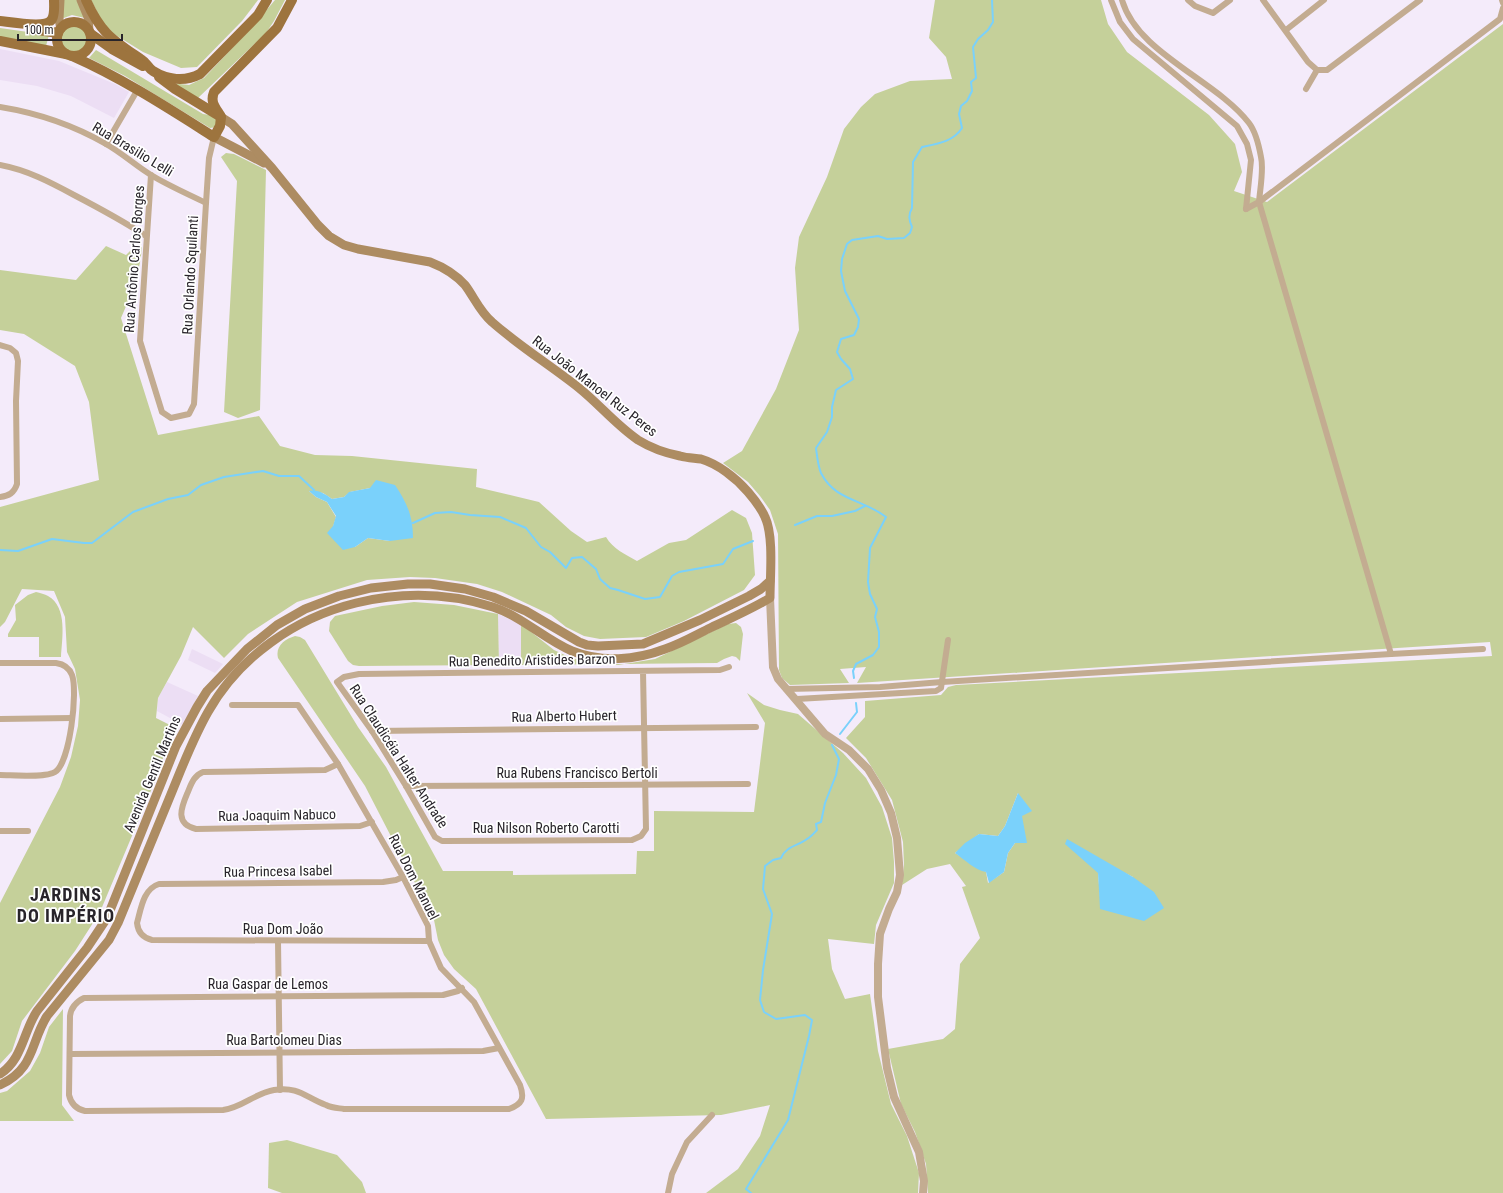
<svg xmlns="http://www.w3.org/2000/svg" width="1503" height="1193" viewBox="0 0 1503 1193" font-family="'Roboto Condensed',sans-serif">
<style>
.built{fill:#ecdef4}
.green{fill:#c5d09a;fill-rule:evenodd}
.water{fill:#7ad1fb}
.lines{fill:none;stroke-linecap:round;stroke-linejoin:round}
.stream{stroke:#7ad1fb;stroke-width:2}
.minor{stroke:#c3ac91;stroke-width:6}
.tertiary{stroke:#c3ac91;stroke-width:8}
.secondary{stroke:#ad8c62;stroke-width:9}
.primary{stroke:#9d743e;stroke-width:10}
.labels{text-anchor:middle;dominant-baseline:central;stroke-width:3.5;stroke-linejoin:round;paint-order:stroke}
.street-label{font-size:14px;fill:#28242a;stroke:#fff}
.district-label{font-size:18px;font-weight:bold;letter-spacing:1px;fill:#28242a;stroke:#fff}
</style>
<rect width="100%" height="100%" fill="#f4ebfa"/>
<!-- built -->
<g class="built">
<polygon points="0,49 59,61 115,84 129,92 114,118 71,96 37,86 0,80"/>
<polygon points="498,614 521,624 521,665 499,665"/>
<polygon points="192,649 223,664 215,673 188,660"/>
<polygon points="167,682 198,696 183,725 157,711 158,698"/>
</g>
<!-- green -->
<g class="green">
<polygon points="62,0 77,0 85,18 72,15 61,19"/>
<polygon points="91,0 258,0 242,21 197,67 181,68 143,52 106,29"/>
<polygon points="275,0 285,0 274,21 266,33 198,98 171,83 189,85 204,78 254,25"/>
<path d="M935 0H1101L1108 24 1127 52 1209 115 1235 144 1242 172 1234 191 1267 202 1503 24V1193H928L926 1164 915 1132 901 1104 888 1049 943 1039 955 1029 960 964 980 938 962 887 966 886 950 864 927 869 902 885 904 865 903 842 892 800 866 758 846 738 865 717V701L941 695 948 687 956 685 1492 656 1490 642 857 683 866 667 840 669 849 683 790 685 782 678 779 670 778 534 770 510 760 496 748 482 723 463 742 451 776 389 799 330 795 268 799 237 827 177 844 129 861 107 875 94 910 81 952 79 946 57 929 38ZM1018 793 1022 816 1015 843 1008 853 1004 872 988 883 986 872 955 853 979 834 998 836 1005 826ZM1098 873H1125L1133 877 1101 909Z"/>
<circle cx="74" cy="39" r="13"/>
<polygon points="0,28 49,35 46,46 0,37"/>
<polygon points="96,50 203,114 210,115 217,120 217,127 210,128 125,76 89,58"/>
<polygon points="226,153 234,154 266,170 260,410 238,418 224,412 237,181 221,157"/>
<path d="M136 245 142 247C140 273 131 295 121 318L158 435 259 416 280 446 315 455 352 456 477 469 476 487 539 502 571 531 587 542 606 537C613 549 625 554 637 561L669 543 686 540 732 510 746 518 752 533 755 575 744 590 684 621 646 637 600 639 584 636 566 627 551 615 502 592 477 584 435 578 410 577 367 580 297 602 248 634 224 658 193 627 181 656 158 698 156 718 174 727 155 781 100 912 75 951 22 1021 12 1051 0 1064V903L60 787 71 757 78 726 80 700 75 669 67 652 65 617 54 591 22 589 5 622 0 627V507L99 480 89 402 75 366 24 334 0 330V270L76 280 106 246 126 255ZM370 488 390 541 368 538 355 547 333 527 336 517 327 502 316 497 309 491 323 493 332 499 344 497 350 492Z"/>
<path d="M36 592C40 593 45 594 48 596 68 607 62 639 61 657H39V637H8V634L16 620 15 605 28 595Z"/>
<polygon points="414,602 454,605 498,614 499,665 359,666 353,665 348,661 329,631 330,622 335,616 382,606"/>
<polygon points="736,623 741,627 743,634 740,661 736,657 732,656 724,659 717,663 521,665 521,624 554,650 567,656 582,661 618,665 655,659 728,624"/>
<path d="M295 636 300 637 305 640 358 727 386 767 443 871H513V875L636 874 637 851H654V811L754 812 765 723 747 693 764 705 780 710 798 714 843 753 866 778 882 807 892 838 894 862V883L876 925 874 944 828 939 832 969 845 999 870 994 878 1051 891 1104 907 1136 919 1173 918 1193H706L738 1169 760 1136 770 1105 721 1115 546 1119 476 989 454 969 444 955 438 940 434 920 430 912 365 786 278 658C275 646 285 639 295 636Z"/>
<polygon points="63,1009 62,1105 74,1121 0,1121 0,1093 7,1091 30,1071 40,1053 49,1027"/>
<polygon points="287,1140 337,1155 362,1182 366,1193 282,1193 268,1188 269,1143"/>
</g>
<!-- water -->
<g class="water">
<path d="M376 480 395 485C407 503 413 516 413 538L390 541 368 538 355 547 343 550 327 533 333 526 336 516 327 502 316 497 309 491C318 489 325 494 332 499L344 497 349 492 370 488Z"/>
<path d="M1018 793 1032 811 1022 816 1027 843H1015L1008 853 1004 872 989 883 986 872C975 870 965 860 955 853L965 843 979 834 998 836 1005 826Z"/>
<polygon points="1067,839 1133,877 1154,892 1164,908 1144,921 1100,909 1098,873 1065,844"/>
</g>
<g class="lines">
<!-- stream -->
<g class="stream">
<polyline points="413,523 435,513 451,512 470,515 500,517 526,528 541,547 550,552 566,568 572,558 582,557 596,569 600,579 610,588 618,590 645,599 660,597 672,576 679,572 723,564 733,549 753,541"/>
<polyline points="795,525 817,516 832,516 855,511 865,506"/>
<polyline points="0,550 18,551 52,539 84,543 92,543 133,512 168,499 188,495 201,485 224,477 263,471 279,476 299,476 314,490"/>
<path d="M854 678 853 671 856 664 873 655 879 647V632L875 617 877 609 870 594 868 582 870 548 886 517C863 499 835 501 821 473 818 466 817 456 816 448L827 432 832 417V407L836 390 853 379 850 369 841 359 837 352 841 339 854 335 858 327 859 319 845 291 841 271 842 259 847 244 852 240 878 236 887 239 904 238 910 233 912 227C909 220 908 215 912 208L913 162 922 147C937 144 953 142 962 128L959 114 961 106 967 101 972 91 971 82 976 78 973 47 978 39 988 30 993 22 992 0"/>
<polyline points="840,734 857,712 856,703"/>
<path d="M751 1193 746 1189 788 1120 809 1036 812 1020 805 1015 776 1019 764 1012 760 1000 763 970 772 914 763 889 765 866 773 860 781 858C786 846 798 846 807 839 811 837 814 833 817 830L816 824 821 822 825 803 836 775 839 759 832 745"/>
</g>
<!-- minor -->
<g class="minor">
<polyline points="1111,0 1120,22 1133,39 1237,126 1247,144 1251,160 1246,209"/>
<polyline points="1188,0 1195,6 1213,13 1230,0"/>
<polyline points="1263,0 1308,62 1317,70"/>
<polyline points="1502,0 1503,3"/>
<polyline points="1286,30 1324,0"/>
<polyline points="1306,89 1317,70 1327,70 1420,0"/>
<path d="M0 107C37 113 73 125 106 144 122 153 136 166 151 175 169 186 188 194 206 203"/>
<polyline points="106,144 138,89"/>
<path d="M0 165C27 170 50 182 74 195 99 208 123 221 146 236"/>
<polyline points="151,175 140,341 162,412 171,418 189,414 194,404 206,203 209,158 214,137"/>
<polyline points="1246,209 1259,202 1500,19 1503,8"/>
<path d="M0 345 10 348 16 353 18 361 16 401 17 484C14 493 9 496 0 497"/>
<polyline points="1391,654 1483,649"/>
<path d="M0 663H56C63 664 69 667 72 675 78 691 70 763 55 772 46 778 12 775 0 775"/>
<polyline points="643,671 646,829 641,836 632,840 442,841 435,837 406,786 372,731 337,682 344,677 359,674 720,670 729,667"/>
<path d="M786 689 880 687 942 682 1391 654 1259 202C1260 189 1264 169 1261 157 1259 146 1256 132 1249 123 1216 80 1137 53 1122 0"/>
<polyline points="797,699 936,691 941,688 948,640"/>
<path d="M232 705H298L338 764 403 877 428 926 429 941 441 968 474 1002 520 1085C525 1099 522 1104 509 1109H344C338 1108 332 1108 326 1105 306 1098 299 1086 274 1090 255 1093 242 1108 223 1110L85 1111C76 1109 71 1104 69 1095L70 1016C71 1007 76 1002 84 998L443 995 458 991 462 988"/>
<polyline points="0,719 72,718"/>
<polyline points="372,731 756,727"/>
<path d="M338 764 325 770 203 772C193 776 191 785 187 794 181 808 175 824 196 829L360 826 372 822"/>
<polyline points="406,786 748,784"/>
<polyline points="0,831 28,831"/>
<path d="M403 877 396 880 383 882 159 884C143 889 141 909 137 923 138 932 143 938 152 940L429 941"/>
<polyline points="278,941 280,1090"/>
<polyline points="70,1054 483,1051 499,1048"/>
<polyline points="668,1193 672,1174 687,1142 712,1115"/>
</g>
<!-- tertiary -->
<polyline class="tertiary" points="770,598 773,667 778,679 825,734 849,750 868,769 881,790 891,813 897,838 900,875 897,892 889,909 880,934 878,964 878,997 887,1068 894,1097 919,1152 924,1181 923,1193"/>
<!-- secondary -->
<g class="secondary">
<polyline points="60,0 59,19 61,29"/>
<polyline points="81,0 88,17 89,31"/>
<polyline points="214,137 264,163"/>
<path d="M0 1074C23 1059 23 1032 37 1011L87 948 107 918 176 746 197 707 207 691 247 649 277 625 305 609 339 596 371 588 408 584H430L465 589 493 597 526 611 579 642 587 645 598 646 643 644 700 620 749 596 761 589 770 581"/>
<path d="M0 1085C35 1069 30 1043 47 1016L109 940 118 923C135 882 152 841 169 799 181 770 192 740 208 712 239 657 295 618 356 603 401 592 449 593 493 607 523 617 544 639 572 651 601 663 636 660 665 649 680 644 694 636 708 629 729 619 750 610 770 598 770 576 774 536 765 517 761 508 754 499 748 492 736 478 718 464 701 459 694 458 687 458 680 456 665 453 651 448 638 440 616 425 599 404 579 388 550 365 519 346 492 322 480 312 474 297 465 285 455 274 443 267 430 262L358 249 344 245 329 236 318 225 272 168 232 124 221 117"/>
</g>
<!-- primary -->
<g class="primary">
<path d="M86 0C101 34 113 40 142 60 147 63 148 68 153 71 167 80 185 82 200 74L258 15 267 0"/>
<path d="M0 21C10 22 47 29 52 19 55 14 54 5 54 0"/>
<circle cx="74" cy="39" r="17"/>
<polyline points="31,29 58,33"/>
<polyline points="91,34 112,49 143,66"/>
<polyline points="0,41 66,54"/>
<path d="M72 56C122 78 168 108 214 137L220 126 221 117"/>
<polyline points="159,77 175,89 221,117"/>
<path d="M220 115C215 107 210 102 214 92L277 28 292 0"/>
</g>
</g>
<g class="labels">
<!-- street labels -->
<g class="street-label">
<text transform="translate(133 149) rotate(31)">Rua Brasilio Lelli</text>
<text transform="translate(134 259) rotate(-86)">Rua Antônio Carlos Borges</text>
<text transform="translate(190 275) rotate(-87)">Rua Orlando Squilanti</text>
<text transform="translate(595 386) rotate(38)">Rua João Manoel Ruz Peres</text>
<text transform="translate(532 660) rotate(-1)">Rua Benedito Aristides Barzon</text>
<text transform="translate(564 716) rotate(-1)">Rua Alberto Hubert</text>
<text transform="translate(399 756) rotate(57)">Rua Claudicéia Halter Andrade</text>
<text x="577" y="773">Rua Rubens Francisco Bertoli</text>
<text transform="translate(152 774) rotate(-67)">Avenida Gentil Martins</text>
<text transform="translate(277 815) rotate(-1)">Rua Joaquim Nabuco</text>
<text x="546" y="828">Rua Nilson Roberto Carotti</text>
<text transform="translate(278 871) rotate(-1)">Rua Princesa Isabel</text>
<text transform="translate(414 877) rotate(63)">Rua Dom Manuel</text>
<text x="283" y="929">Rua Dom João</text>
<text x="268" y="984">Rua Gaspar de Lemos</text>
<text x="284" y="1040">Rua Bartolomeu Dias</text>
</g>
<!-- district labels -->
<g class="district-label">
<text x="66" y="894">JARDINS<tspan x="66" dy="21">DO IMPÉRIO</tspan></text>
</g>
</g>
<!-- scale -->
<path d="M18 34v6h104v-6" fill="none" stroke="#28242a" stroke-width="2"/>
<text x="24" y="34" font-size="12" fill="#28242a" stroke="#ffffff" stroke-width="3" paint-order="stroke">100 m</text>
</svg>
